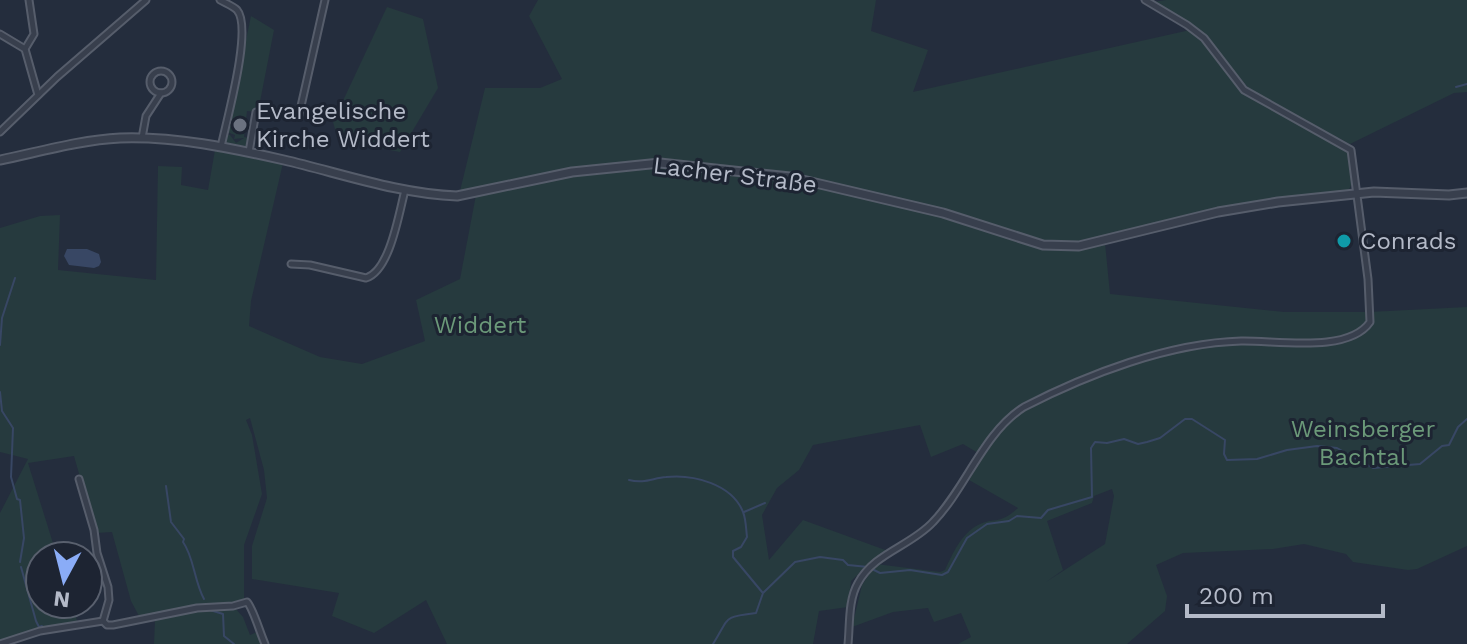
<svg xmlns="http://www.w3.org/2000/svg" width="1467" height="644" viewBox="0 0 1467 644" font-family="'Work Sans',sans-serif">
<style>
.green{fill:#263a3e;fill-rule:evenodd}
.water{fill:#384764}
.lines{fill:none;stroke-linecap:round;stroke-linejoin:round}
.stream{stroke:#384764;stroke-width:2}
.minor-casing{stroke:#565d6b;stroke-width:9}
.tertiary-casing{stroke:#565d6b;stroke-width:11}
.minor{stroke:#383f4d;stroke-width:5}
.tertiary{stroke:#383f4d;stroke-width:7}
.worship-dot{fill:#6b7280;stroke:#1d2432;stroke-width:3}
.culture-dot{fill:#0f9aa8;stroke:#1d2432;stroke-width:3}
.labels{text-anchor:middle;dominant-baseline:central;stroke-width:6;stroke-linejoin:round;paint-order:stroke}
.poi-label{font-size:24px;fill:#b4bac8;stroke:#1d2432;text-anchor:start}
.street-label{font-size:24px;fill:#b4bac8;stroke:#1d2432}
.park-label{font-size:24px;fill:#6b9979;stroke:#1d2432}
</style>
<rect width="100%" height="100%" fill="#242d3d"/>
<!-- green -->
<g class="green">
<path d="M538 0H876L871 31 928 50 913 92 1190 30 1202 40 1244 93 1347 151C1353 162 1356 180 1348 191L1279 200 1083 242 1058 244 1038 241 790 174 646 160 582 168 460 191 485 88H540L562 79 529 16Z"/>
<polygon points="1166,0 1467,0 1467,92 1454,93 1350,144 1253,93 1195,27 1153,2"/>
<polygon points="387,7 423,19 438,88 400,152 338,140 333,122"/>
<polygon points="251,16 274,30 258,112 247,111 244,137 251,138 250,147 222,142 224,134 230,135 236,143 244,138 234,139 235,135 227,132"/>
<path d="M215 150 283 163 251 301 249 326 320 357 362 364 425 341 416 300 460 279 476 195 578 174 646 165 789 180 942 216 1048 249H1072L1105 243 1110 294 1284 312H1369L1467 307V546L1417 569 1408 570 1353 562 1346 554 1304 544 1273 549 1183 553 1156 565 1167 596 1165 611 1127 644H958L971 637 961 613 934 622 928 608 893 612 852 627 862 585 876 564 940 572 945 570C953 553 961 534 978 525 996 516 998 526 1018 508L969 480 983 456 963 444 931 457 920 425 813 445 799 470 777 488 762 515 769 560 803 520 888 551 869 564 851 581 848 607 819 611 813 644H447L426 600 374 633 332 616 339 593 252 579V546L267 498 264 470 250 418 246 420 252 435 262 494 244 545V599C230 605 214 603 198 606 178 610 160 615 139 616L131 601 112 532 96 533 74 456 28 463 57 556H40V604H72L78 624 37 629 0 641V513L28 459 0 452V228L40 216 60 215 58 270 156 280 158 166 182 167 181 185 208 190ZM1112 489 1114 496 1105 544 1046 582 1063 570 1047 521 1092 503 1094 496Z"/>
<polygon points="234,607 243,617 250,635 257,632 262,644 154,644 155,620 202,609"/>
</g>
<!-- water -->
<polygon class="water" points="67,249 87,249 99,254 101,262 99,266 94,268 69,265 64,256"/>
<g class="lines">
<!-- stream -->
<g class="stream">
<polyline points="1456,87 1467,84"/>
<polyline points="0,345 2,318 15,278"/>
<polyline points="0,392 2,411 13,428 11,477 17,499 20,500 24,538 20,562"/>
<path d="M629 480C644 484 653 478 666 477 693 474 732 484 743 512 746 519 746 529 747 537L741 547 733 551V557L762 592"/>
<path d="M166 486 171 522 184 539 183 542C194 557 194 581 204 599"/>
<polyline points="744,512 765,503"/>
<polyline points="21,567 36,621 39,627 42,626"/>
<polyline points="210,610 223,614 224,636 234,644"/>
<path d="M713 644C730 617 722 617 756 613L763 593 795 562 820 557 843 560 848 565 868 567 880 573 910 570 942 575 948 572 967 538 987 524 1009 521 1017 516 1041 518 1048 510 1092 497 1091 448 1095 442 1107 443 1124 439 1138 444 1147 442 1160 438 1185 419H1192L1225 440 1224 454 1227 460 1257 459 1287 450 1317 446 1337 448 1373 468 1420 464 1442 446 1449 445 1458 427 1467 419"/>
</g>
<!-- minor casing -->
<g class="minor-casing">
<g id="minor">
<polyline points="29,0 34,34 25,49 38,95"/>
<path d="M220 0C225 3 233 6 237 10 253 28 226 122 221 147"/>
<polyline points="0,34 25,49"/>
<circle cx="161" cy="82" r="11"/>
<polyline points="299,115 325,0"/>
<polyline points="0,132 57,77 146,0"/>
<polyline points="142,138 146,116 161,93"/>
<polyline points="249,152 256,112"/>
<path d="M291 264 310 265 366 278C390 271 399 213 405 190"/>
<polyline points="79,479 94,530 97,553 108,587 109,600 103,621"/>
<path d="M0 644 40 631 103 621 107 625H113L197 608 233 606 247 602C253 608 260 633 265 644"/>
<path d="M848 644C850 625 848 600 858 583 874 553 911 546 933 522 966 488 983 433 1024 407 1088 374 1169 343 1241 341 1275 340 1348 354 1370 322L1368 279 1351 150 1244 90 1204 38 1187 25 1145 0"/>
</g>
</g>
<!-- tertiary casing -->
<g class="tertiary-casing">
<path id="tertiary" d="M0 160C39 152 80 140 120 138 175 136 231 148 284 160 340 173 399 194 457 196L572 172 660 163 790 177 943 213 1043 245 1079 246 1218 212 1278 202 1374 192 1449 195 1467 193"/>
</g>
<!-- minor -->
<use href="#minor" class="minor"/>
<!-- tertiary -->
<use href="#tertiary" class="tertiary"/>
</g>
<!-- markers -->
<circle class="worship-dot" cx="240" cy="125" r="8"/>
<circle class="culture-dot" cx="1344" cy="241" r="8"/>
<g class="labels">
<!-- poi labels -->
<g class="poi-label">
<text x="256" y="111">Evangelische<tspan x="256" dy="28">Kirche Widdert</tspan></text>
<text x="1360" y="241">Conrads</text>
</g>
<!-- street labels -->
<g class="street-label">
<text transform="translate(735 175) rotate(7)">Lacher Straße</text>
</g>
<!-- park labels -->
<g class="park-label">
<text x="480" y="325">Widdert</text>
<text x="1363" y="429">Weinsberger<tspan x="1363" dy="28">Bachtal</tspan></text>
</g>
</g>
<!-- north arrow -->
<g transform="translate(64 580) rotate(187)"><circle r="38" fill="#1d2432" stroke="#59606e" stroke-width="2"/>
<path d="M0-6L14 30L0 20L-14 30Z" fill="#8aacf7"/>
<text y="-12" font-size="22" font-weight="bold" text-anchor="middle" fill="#b4bac8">N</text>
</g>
<!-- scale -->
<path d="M1187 604v12h196v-12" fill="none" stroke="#b4bac8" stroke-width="4"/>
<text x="1199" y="604" font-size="24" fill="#b4bac8" stroke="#1d2432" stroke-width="6" paint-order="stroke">200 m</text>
</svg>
